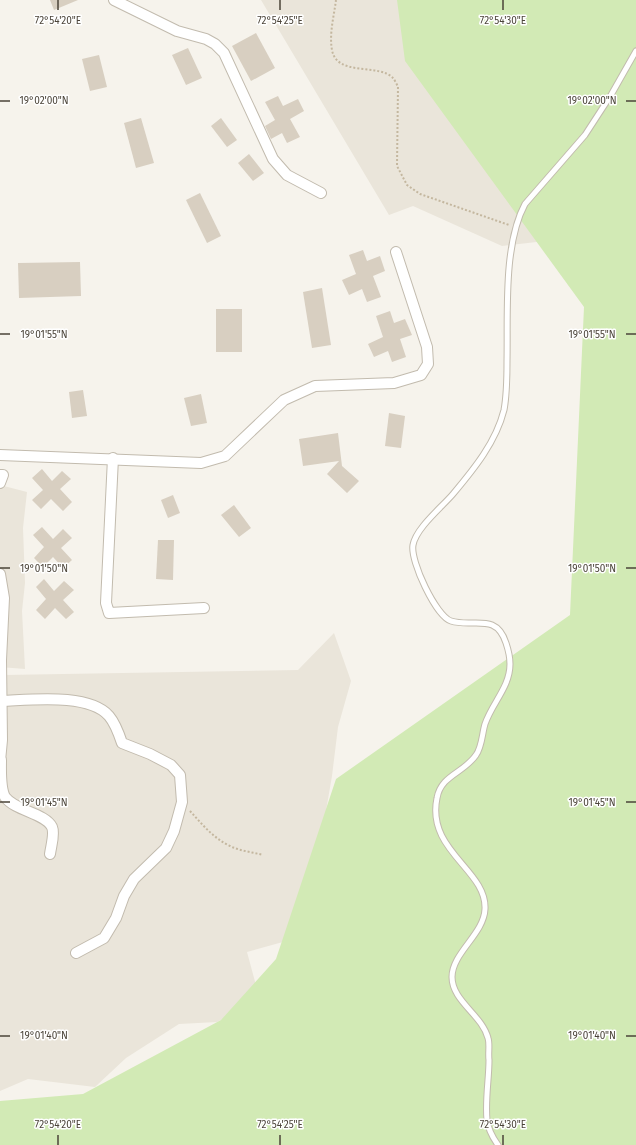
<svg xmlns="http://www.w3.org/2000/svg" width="636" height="1145" viewBox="0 0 636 1145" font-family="'Fira Sans',sans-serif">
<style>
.residential{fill:#eae5da}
.green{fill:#d2eab5}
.building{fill:#d8cfc1}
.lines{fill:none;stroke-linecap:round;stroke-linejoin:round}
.service-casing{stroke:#c2bbae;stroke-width:7}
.minor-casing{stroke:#c2bbae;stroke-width:12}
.path{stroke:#c4b79f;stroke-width:2;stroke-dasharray:2 2;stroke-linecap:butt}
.service{stroke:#fff;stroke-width:5}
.minor{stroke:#fff;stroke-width:10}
.ticks{fill:none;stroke:#4b4439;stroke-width:1.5}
.ticks-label{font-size:10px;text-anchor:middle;fill:#4b4439;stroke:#fff;stroke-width:3;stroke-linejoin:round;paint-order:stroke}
</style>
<rect width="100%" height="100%" fill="#f6f3ec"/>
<!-- residential -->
<g class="residential">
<polygon points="261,0 636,0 563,239 502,246 413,206 389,215"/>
<polygon points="0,485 27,492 23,528 25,583 22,611 25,669 0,667"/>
<polygon points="334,633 351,681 338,727 332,776 317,863 290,940 247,952 260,1000 217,1022 179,1024 126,1058 95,1087 28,1079 0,1091 0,678 4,675 298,670"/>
</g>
<!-- green -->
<polygon class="green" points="397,0 636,0 636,1145 0,1145 0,1101 83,1094 221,1020 276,959 336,779 570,615 584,307 405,61"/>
<!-- building -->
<g class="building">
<polygon points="50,0 78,0 54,10"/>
<polygon points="256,33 275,68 251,81 232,46"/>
<polygon points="188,48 202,78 186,85 172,55"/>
<polygon points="99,55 107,87 90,91 82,59"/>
<polygon points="278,96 283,106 298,99 304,111 290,119 300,137 287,143 282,133 271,139 265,126 275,120 265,102"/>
<polygon points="141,118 154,163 136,168 124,123"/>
<polygon points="221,118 237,140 227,147 211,126"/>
<polygon points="249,154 264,173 253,181 238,163"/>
<polygon points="200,193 221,236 207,243 186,200"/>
<polygon points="363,250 367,261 380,256 385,271 373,276 381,297 367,302 362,289 349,295 342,280 356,274 349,255"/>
<polygon points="80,262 81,296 19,298 18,263"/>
<polygon points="322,288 331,345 312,348 303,292"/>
<rect x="216" y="309" width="26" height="43"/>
<polygon points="390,311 394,323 405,319 412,335 400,339 406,357 392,362 388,351 374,357 368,344 383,337 376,316"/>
<polygon points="83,390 87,416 72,418 69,392"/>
<polygon points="201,394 207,423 191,426 184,398"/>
<polygon points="389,413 405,416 401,448 385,446"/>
<polygon points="338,433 342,466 359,481 347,493 327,474 339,461 303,466 299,439"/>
<polygon points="42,469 52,481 62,471 71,479 60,489 72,502 63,511 51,499 41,509 32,500 43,490 32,478"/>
<polygon points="173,495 180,513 168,518 161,500"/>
<polygon points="234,505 251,528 239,537 221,515"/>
<polygon points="42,527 53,539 63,529 72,538 61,548 72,560 63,568 53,557 43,567 34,558 44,547 33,535"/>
<polygon points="158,540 174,540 173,580 156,579"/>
<polygon points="44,579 54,591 64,581 74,590 63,600 74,612 66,619 55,608 45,619 36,610 46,599 36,587"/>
</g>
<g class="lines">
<!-- service casing -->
<g class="service-casing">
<path id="service" d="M498 1145C493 1138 488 1128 487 1120 485 1100 489 1079 489 1060 488 1053 490 1044 488 1038 482 1015 452 1001 452 977 452 953 484 934 485 909 487 870 426 851 437 798 441 775 464 773 476 755 482 747 482 734 485 724 492 703 510 687 510 664 510 658 508 649 506 643 496 612 473 628 451 621 436 616 410 561 413 545 416 528 442 507 453 494 474 469 496 442 504 410 507 394 507 377 507 361 508 314 503 245 525 204L585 135 611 95 636 51"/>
</g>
<!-- minor casing -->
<g class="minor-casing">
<g id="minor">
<polyline points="114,0 177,31 206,39 215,44 224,53 273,159 287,175 321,193"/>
<polyline points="0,455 201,463 225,456 284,400 315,386 394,383 421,375 428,364 427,347 396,252"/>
<polyline points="113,458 106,603 109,613 204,608"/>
<polyline points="0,475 3,475 0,483"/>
<polyline points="0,574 4,598 1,660 2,740 0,761"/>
<path d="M2 701C31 700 89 693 109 716 115 723 119 734 122 743L150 754 171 765 180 775 182 802 174 831 166 848 134 879 124 896 116 918 104 938 76 953"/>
<path d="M1 760C1 771 0 788 5 797 15 811 45 813 52 827 55 834 51 846 50 854"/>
</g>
</g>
<!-- path -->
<g class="path">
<path d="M336 0C334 16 329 34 332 50 337 77 379 63 393 78 395 80 396 84 398 86L397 166 407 185 420 194 509 225"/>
<path d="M190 811C202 824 213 838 230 846 240 851 252 852 263 855"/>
</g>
<!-- service -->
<use href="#service" class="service"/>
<!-- minor -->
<use href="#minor" class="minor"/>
</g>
<!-- ticks -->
<path class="ticks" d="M58 0V10M280 0V10M503 0V10M0 101H10M626 101H636M0 334H10M626 334H636M0 568H10M626 568H636M0 802H10M626 802H636M0 1036H10M626 1036H636M58 1135V1145M280 1135V1145M503 1135V1145"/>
<g class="ticks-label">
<text x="58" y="24">72°54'20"E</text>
<text x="280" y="24">72°54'25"E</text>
<text x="503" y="24">72°54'30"E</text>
<text x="44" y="104">19°02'00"N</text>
<text x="592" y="104">19°02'00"N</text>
<text x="44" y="338">19°01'55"N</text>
<text x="592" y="338">19°01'55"N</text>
<text x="44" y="572">19°01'50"N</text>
<text x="592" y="572">19°01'50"N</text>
<text x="44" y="806">19°01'45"N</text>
<text x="592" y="806">19°01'45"N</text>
<text x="44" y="1039">19°01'40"N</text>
<text x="592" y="1039">19°01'40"N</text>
<text x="58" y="1128">72°54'20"E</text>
<text x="280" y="1128">72°54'25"E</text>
<text x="503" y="1128">72°54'30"E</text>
</g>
</svg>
